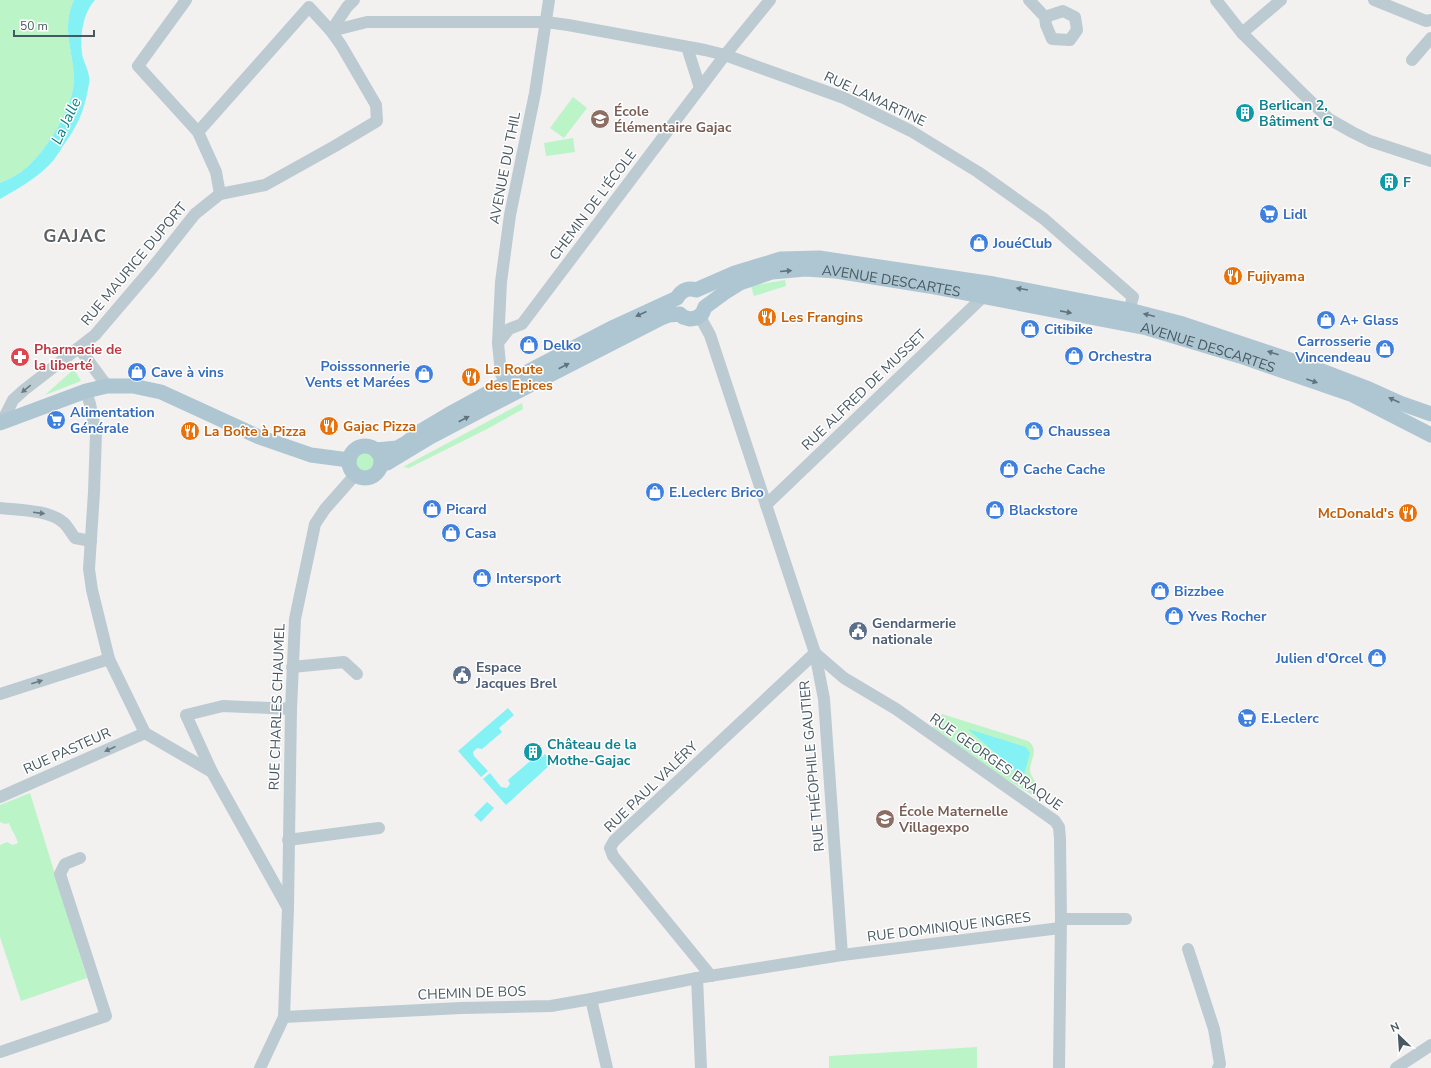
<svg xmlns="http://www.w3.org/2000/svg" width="1431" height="1068" viewBox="0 0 1431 1068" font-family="'Nunito Sans',sans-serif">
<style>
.green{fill:#bbf4c7}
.water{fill:#84f1f5}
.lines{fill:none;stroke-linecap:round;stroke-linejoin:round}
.minor{stroke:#bccbd1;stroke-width:12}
.major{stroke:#adc6d2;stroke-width:15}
.oneway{fill:#60747c}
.oneway2{fill:#697a82}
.labels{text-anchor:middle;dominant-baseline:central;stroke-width:3;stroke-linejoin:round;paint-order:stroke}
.street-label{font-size:14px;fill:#465860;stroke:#fff}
.culture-label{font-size:14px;font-weight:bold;fill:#0d838f;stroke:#fff;text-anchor:start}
.education-label{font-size:14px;font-weight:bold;fill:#785e54;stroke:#fff;text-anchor:start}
.shop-label{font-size:14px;font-weight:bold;fill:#366cbe;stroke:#fff;text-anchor:start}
.food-label{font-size:14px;font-weight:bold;fill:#c56008;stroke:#fff;text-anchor:start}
.health-label{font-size:14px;font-weight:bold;fill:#be3a42;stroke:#fff;text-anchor:start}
.service-label{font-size:14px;font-weight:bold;fill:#4e5e75;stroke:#fff;text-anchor:start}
.water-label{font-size:15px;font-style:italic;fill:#058287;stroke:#fff}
.district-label{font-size:18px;font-weight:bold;letter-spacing:1px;fill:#5c6266;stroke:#fff}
</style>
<rect width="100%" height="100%" fill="#f3f0f0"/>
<!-- green -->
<g class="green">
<path d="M0 0H74C61 28 73 49 74 78 75 106 44 156 21 172 15 176 7 180 0 183Z"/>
<polygon points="573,97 587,108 564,138 550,128"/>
<polygon points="573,138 575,152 546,156 544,143"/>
<polygon points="785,280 786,286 754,296 751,286"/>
<polygon points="74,369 81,381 45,395"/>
<polygon points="522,403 523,409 487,429 409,468 403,467"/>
<circle cx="365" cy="462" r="9"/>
<path d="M942 714 1028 741C1040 750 1030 759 1030 770 1030 774 1034 779 1035 782 1037 787 1036 793 1037 798L929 732Z"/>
<path d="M30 793 87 978 21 1001 0 937V845L7 842 13 845 18 843C16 835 11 830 9 823L5 824 0 822V805Z"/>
<polygon points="977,1047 977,1068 829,1068 829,1056"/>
</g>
<!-- water -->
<g class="water">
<path d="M74 0H95C82 14 79 40 83 58 85 64 88 70 89 76 90 82 88 88 87 94 83 115 75 129 63 146 58 154 53 162 46 168 33 180 16 190 0 199V183C7 180 15 176 21 172 44 156 75 106 74 78 73 49 61 28 74 0Z"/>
<polygon points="508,708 514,715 499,728 502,732 482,749 477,748 473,752 474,756 488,771 481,777 458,751"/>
<polygon points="968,729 1026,747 1030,753 1024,775 1020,775"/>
<polygon points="545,754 552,763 506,805 483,779 490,773 501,787 507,788 510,784 508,780 536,756 542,757"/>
<polygon points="487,802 494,808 481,822 474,815"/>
</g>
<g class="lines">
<!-- minor -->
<g class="minor">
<polyline points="186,0 138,66 198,132 216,172 220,194"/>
<polyline points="1029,0 1045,17 1046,25 1052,39 1070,40 1077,30 1075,17 1063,11 1045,17"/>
<polyline points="1216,0 1242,33 1300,91 1329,119 1352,132 1370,141 1431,161"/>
<polyline points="1374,0 1426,21 1431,20"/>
<polyline points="1242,33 1281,0"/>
<polyline points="687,47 700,88"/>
<polyline points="1412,60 1431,38"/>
<polyline points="198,132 309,7 331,31 347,7 354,0"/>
<polyline points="498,343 501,282 510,215 535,93 549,0"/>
<polyline points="79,348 107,386"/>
<polyline points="86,391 90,404 96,433 94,492 89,569 92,590 109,659 145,733 212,772 288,908 284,1017 260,1068"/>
<polyline points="510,391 501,374 498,343 509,329 522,324 725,55 770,0"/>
<polyline points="2,422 13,400 24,390 95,335 153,267 195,214 220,194 265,185 335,146 377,121 376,105 341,45 331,31 367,22 546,22 568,25 705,50 725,55 844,98 911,131 978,172 1044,219 1133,297 1129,310"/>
<polyline points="766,505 984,296"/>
<path d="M0 508C19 510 50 510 64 523 68 527 72 534 75 538L91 541"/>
<polyline points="292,667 344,662 357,674"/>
<polyline points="0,694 109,659"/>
<polyline points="212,772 186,715 223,706 291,709"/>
<polyline points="0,797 145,733"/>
<polyline points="288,840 379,828"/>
<polyline points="288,907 291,709 295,619 315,524 325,509 355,475"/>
<polyline points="1061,919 1126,919"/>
<polyline points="1188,949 1214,1029 1220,1064 1218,1068"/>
<polyline points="842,955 1060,928"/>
<polyline points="711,976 613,856 610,848 614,841 815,653 844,678 896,709 1055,821 1059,827 1060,839 1061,919 1059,1068"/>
<polyline points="697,978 701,1068"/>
<polyline points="591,999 697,978 842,955 824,699 815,653 710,335 699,315"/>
<polyline points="284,1017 461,1008 551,1006 591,999 607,1068"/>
<polyline points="0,1052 106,1016 60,874 65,864 80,858"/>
<polyline points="1396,1068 1431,1045"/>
</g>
<!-- major -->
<g class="major">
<polyline points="0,423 86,391 107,386 133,386 161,392 259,437 311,455 349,460"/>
<circle cx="365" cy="462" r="16"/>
<path d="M376 450 397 448 406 443 421 431 453 412 506 383 614 327 677 298C681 291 687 287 696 290L735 273 781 259 819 258 994 284 1129 310 1183 324 1314 368 1369 389 1400 403 1431 414"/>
<path id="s1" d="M381 465 387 463 430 437 487 407 661 318 669 315 680 314 683 317 690 319 696 318 702 314 705 307 724 293 740 283 772 272 805 269 836 271 929 286 1147 328 1240 356 1353 395 1431 435"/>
</g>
</g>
<!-- one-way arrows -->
<defs><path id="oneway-solid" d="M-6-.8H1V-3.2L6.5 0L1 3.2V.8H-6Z"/></defs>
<g class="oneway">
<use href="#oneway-solid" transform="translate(786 271) rotate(-5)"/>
<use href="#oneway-solid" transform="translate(1022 289) rotate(-170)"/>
<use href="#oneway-solid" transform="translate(1066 312) rotate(11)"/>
<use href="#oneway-solid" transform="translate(641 314) rotate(155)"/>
<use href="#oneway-solid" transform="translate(1149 315) rotate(-166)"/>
<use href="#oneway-solid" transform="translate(1273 353) rotate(-162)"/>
<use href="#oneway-solid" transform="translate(564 366) rotate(-27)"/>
<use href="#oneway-solid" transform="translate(1312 381) rotate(19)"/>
<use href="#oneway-solid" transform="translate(1394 400) rotate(-156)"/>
<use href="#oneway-solid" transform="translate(464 419) rotate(-28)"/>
</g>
<g class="oneway2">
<use href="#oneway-solid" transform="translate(26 389) rotate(141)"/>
<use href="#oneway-solid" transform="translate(39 513) rotate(7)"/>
<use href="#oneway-solid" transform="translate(37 682) rotate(-18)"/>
<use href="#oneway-solid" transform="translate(110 749) rotate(156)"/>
</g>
<!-- icons -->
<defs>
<g id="building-disc" transform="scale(1)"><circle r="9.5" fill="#0f9aa8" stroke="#fff"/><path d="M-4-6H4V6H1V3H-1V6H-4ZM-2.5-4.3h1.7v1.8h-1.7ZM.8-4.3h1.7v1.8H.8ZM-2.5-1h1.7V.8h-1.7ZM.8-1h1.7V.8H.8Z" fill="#fff"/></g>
<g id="school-disc" transform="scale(1)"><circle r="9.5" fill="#8d6e63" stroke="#fff"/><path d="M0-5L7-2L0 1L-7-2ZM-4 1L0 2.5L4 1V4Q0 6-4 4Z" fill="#fff"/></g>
<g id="supermarket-disc" transform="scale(1)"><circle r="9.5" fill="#3f7fe0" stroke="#fff"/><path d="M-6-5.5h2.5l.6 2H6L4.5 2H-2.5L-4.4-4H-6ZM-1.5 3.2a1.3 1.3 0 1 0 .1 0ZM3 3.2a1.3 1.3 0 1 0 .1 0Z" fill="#fff"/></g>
<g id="shop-disc" transform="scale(1)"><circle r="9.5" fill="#3f7fe0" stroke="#fff"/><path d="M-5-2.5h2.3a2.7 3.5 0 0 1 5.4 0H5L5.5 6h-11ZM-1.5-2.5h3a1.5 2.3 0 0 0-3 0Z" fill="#fff"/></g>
<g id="restaurant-disc" transform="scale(1)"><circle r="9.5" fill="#e8710a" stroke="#fff"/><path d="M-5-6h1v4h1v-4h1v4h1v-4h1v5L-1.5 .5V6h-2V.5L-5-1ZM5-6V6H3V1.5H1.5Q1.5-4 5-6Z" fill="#fff"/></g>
<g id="pharmacy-disc" transform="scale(1)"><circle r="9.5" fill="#e0444e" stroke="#fff"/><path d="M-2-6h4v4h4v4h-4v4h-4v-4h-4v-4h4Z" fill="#fff"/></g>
<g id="civic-disc" transform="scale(1)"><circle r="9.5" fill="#5c6f8a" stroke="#fff"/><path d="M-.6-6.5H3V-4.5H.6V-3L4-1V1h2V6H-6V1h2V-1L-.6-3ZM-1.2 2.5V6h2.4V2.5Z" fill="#fff"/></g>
</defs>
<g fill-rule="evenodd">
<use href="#building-disc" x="1245" y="113"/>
<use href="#school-disc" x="600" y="119"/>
<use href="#building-disc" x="1389" y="182"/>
<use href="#supermarket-disc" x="1269" y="214"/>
<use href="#shop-disc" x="979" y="243"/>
<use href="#restaurant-disc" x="1233" y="276"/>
<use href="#restaurant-disc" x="767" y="317"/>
<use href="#shop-disc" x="1326" y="320"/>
<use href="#shop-disc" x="1030" y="329"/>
<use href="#shop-disc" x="529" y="345"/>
<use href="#shop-disc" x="1385" y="349"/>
<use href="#shop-disc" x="1074" y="356"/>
<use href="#pharmacy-disc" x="20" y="357"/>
<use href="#shop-disc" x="137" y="372"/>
<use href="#shop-disc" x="424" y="374"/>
<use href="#restaurant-disc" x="471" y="377"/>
<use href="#supermarket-disc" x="56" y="420"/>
<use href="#restaurant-disc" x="329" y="426"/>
<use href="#restaurant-disc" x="190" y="431"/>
<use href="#shop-disc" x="1034" y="431"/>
<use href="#shop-disc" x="1009" y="469"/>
<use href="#shop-disc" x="655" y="492"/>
<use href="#shop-disc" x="432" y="509"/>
<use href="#shop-disc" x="995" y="510"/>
<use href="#restaurant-disc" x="1408" y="513"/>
<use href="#shop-disc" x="451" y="533"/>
<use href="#shop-disc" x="482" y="578"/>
<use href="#shop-disc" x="1160" y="591"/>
<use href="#shop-disc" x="1174" y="616"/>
<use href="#civic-disc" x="858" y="631"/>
<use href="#shop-disc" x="1377" y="658"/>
<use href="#civic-disc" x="462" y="675"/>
<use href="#supermarket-disc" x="1247" y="718"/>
<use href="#building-disc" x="533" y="752"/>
<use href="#school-disc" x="885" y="819"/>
</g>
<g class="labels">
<!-- street labels -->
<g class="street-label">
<text transform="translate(875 99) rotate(25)">RUE LAMARTINE</text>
<text transform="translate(505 168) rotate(-79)">AVENUE DU THIL</text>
<text transform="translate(593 205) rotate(-53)">CHEMIN DE L'ÉCOLE</text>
<text transform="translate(134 264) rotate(-50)">RUE MAURICE DUPORT</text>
<text stroke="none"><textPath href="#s1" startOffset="565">AVENUE DESCARTES</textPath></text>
<text stroke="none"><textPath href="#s1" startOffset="889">AVENUE DESCARTES</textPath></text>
<text transform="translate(864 390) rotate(-44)">RUE ALFRED DE MUSSET</text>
<text transform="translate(277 707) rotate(-88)">RUE CHARLES CHAUMEL</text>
<text transform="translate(67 751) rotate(-24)">RUE PASTEUR</text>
<text transform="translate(996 762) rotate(35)">RUE GEORGES BRAQUE</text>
<text transform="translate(812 766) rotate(-95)">RUE THÉOPHILE GAUTIER</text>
<text transform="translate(651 787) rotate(-44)">RUE PAUL VALÉRY</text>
<text transform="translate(949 927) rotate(-7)">RUE DOMINIQUE INGRES</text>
<text transform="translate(472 993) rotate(-2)">CHEMIN DE BOS</text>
</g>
<!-- culture labels -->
<g class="culture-label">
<text x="1259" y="105">Berlican 2,<tspan x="1259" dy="16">Bâtiment G</tspan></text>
<text x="1403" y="182">F</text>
<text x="547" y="744">Château de la<tspan x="547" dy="16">Mothe-Gajac</tspan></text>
</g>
<!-- education labels -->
<g class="education-label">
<text x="614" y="111">École<tspan x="614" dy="16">Élémentaire Gajac</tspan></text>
<text x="899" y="811">École Maternelle<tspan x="899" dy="16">Villagexpo</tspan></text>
</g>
<!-- shop labels -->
<g class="shop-label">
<text x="1283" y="214">Lidl</text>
<text x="993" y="243">JouéClub</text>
<text x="1340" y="320">A+ Glass</text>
<text x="1044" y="329">Citibike</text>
<text x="1371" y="341" text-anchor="end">Carrosserie<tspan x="1371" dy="16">Vincendeau</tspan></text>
<text x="543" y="345">Delko</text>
<text x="1088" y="356">Orchestra</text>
<text x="410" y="366" text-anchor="end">Poisssonnerie<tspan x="410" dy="16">Vents et Marées</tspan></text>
<text x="151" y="372">Cave à vins</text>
<text x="70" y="412">Alimentation<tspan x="70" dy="16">Générale</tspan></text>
<text x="1048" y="431">Chaussea</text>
<text x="1023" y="469">Cache Cache</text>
<text x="669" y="492">E.Leclerc Brico</text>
<text x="446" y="509">Picard</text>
<text x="1009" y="510">Blackstore</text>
<text x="465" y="533">Casa</text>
<text x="496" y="578">Intersport</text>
<text x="1174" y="591">Bizzbee</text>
<text x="1188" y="616">Yves Rocher</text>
<text x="1363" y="658" text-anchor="end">Julien d'Orcel</text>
<text x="1261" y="718">E.Leclerc</text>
</g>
<!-- food labels -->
<g class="food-label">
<text x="1247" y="276">Fujiyama</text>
<text x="781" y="317">Les Frangins</text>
<text x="485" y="369">La Route<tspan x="485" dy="16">des Epices</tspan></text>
<text x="343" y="426">Gajac Pizza</text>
<text x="204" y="431">La Boîte à Pizza</text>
<text x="1394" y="513" text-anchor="end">McDonald's</text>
</g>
<!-- health labels -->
<g class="health-label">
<text x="34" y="349">Pharmacie de<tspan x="34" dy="16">la liberté</tspan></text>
</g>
<!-- service labels -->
<g class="service-label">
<text x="872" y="623">Gendarmerie<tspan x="872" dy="16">nationale</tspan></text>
<text x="476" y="667">Espace<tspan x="476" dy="16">Jacques Brel</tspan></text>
</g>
<!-- water labels -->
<g class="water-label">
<text transform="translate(66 121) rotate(-65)">La Jalle</text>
</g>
<!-- district labels -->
<g class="district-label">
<text x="75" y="236">GAJAC</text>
</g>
</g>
<!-- north arrow -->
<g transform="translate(1399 1036) rotate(335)" stroke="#ffffff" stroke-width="3" paint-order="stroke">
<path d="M0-3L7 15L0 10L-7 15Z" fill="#465860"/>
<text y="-6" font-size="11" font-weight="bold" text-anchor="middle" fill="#465860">N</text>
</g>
<!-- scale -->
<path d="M14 30v6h80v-6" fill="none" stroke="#465860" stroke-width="2"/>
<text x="20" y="30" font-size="12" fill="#465860" stroke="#ffffff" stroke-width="3" paint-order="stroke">50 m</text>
</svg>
